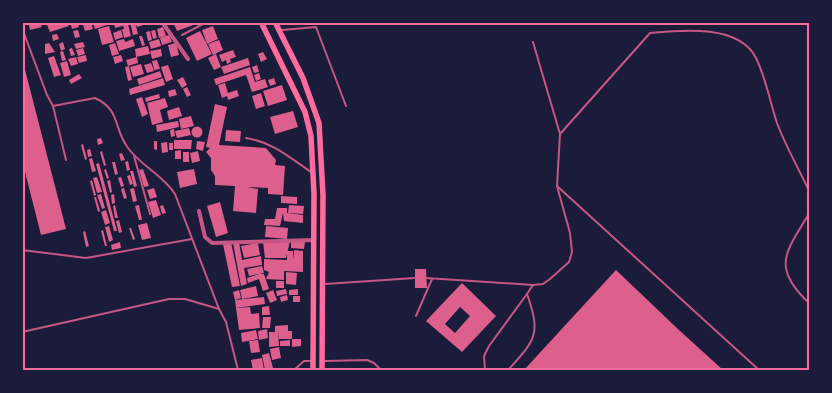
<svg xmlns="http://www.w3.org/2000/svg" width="832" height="393" viewBox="0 0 832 393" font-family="'Titillium Web',sans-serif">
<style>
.building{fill:#dd5f8e;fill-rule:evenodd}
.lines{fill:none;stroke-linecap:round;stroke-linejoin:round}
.service{stroke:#c65784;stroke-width:2}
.minor{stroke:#c65784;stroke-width:4}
.trunk{stroke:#ff6b9d;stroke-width:5.5}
.neatline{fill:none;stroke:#ff6b9d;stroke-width:2}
</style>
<rect width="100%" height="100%" fill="#1b1b3a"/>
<!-- building -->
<g class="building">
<polygon points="28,22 40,22 42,27 30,30"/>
<polygon points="56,22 68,22 69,26 50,32 47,25"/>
<polygon points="70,22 78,22 79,27 72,29"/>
<polygon points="82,22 91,22 93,29 85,31"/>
<polygon points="93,22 113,22 113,23 95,29"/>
<polygon points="122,22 123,26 115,28 114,23"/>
<polygon points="130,22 135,22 138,34 133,35"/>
<polygon points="135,22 150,22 150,23 137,27"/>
<polygon points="173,22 199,22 199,23 177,31"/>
<polygon points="128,24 131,36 124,38 122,29 124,29 123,25"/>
<polygon points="109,26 114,42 102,45 98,29"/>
<polygon points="213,26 218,39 207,44 202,30"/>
<polygon points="163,27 166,36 159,38 157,29"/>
<polygon points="78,30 80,37 75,38 73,31"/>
<polygon points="121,30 123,37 115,40 113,33"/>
<polygon points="155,30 157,38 153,39 151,31"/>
<polygon points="150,31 152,40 148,41 146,32"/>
<polygon points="200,31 212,54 197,61 186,38"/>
<polygon points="57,34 59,39 53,41 52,35"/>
<polygon points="169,35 172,42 162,45 160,38"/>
<polygon points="139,36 142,36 145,45 142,46"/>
<polygon points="124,39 125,42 133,39 135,46 119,51 116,41"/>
<polygon points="159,39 161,46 151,49 149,42"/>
<polygon points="219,40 223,50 213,55 208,44"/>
<polygon points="63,42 65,49 61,51 59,44"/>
<polygon points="83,42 85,47 76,49 74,44"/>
<polygon points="49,43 55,52 45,54 45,44"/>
<polygon points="115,43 119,54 112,56 109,45"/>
<polygon points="176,43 179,55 171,57 168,45"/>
<polygon points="148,46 150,54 136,57 135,49"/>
<polygon points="72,48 75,55 71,56 69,49"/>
<polygon points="83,48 85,54 78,56 76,50"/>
<polygon points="161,49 162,56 152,59 150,51"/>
<polygon points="233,50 236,57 230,59 231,62 227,64 226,60 222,62 219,55"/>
<polygon points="63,51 66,60 62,61 60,52"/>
<polygon points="263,52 267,59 261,62 258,54"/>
<polygon points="216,54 221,67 214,70 208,58"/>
<polygon points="86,55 87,61 79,63 77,57"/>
<polygon points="121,55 123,61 115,64 113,57"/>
<polygon points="54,56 61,75 54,77 48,58"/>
<polygon points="76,57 78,64 71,66 68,59"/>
<polygon points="137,57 138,63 128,66 126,60"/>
<polygon points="22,58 66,229 41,235 22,160"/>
<polygon points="248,58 250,65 224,74 221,67"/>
<polygon points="157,60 160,69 154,70 152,61"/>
<polygon points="67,61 71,75 64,77 60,63"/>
<polygon points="151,63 154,71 147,73 144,65"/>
<polygon points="141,64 144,74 133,77 130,67"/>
<polygon points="168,65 173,79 166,82 161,67"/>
<polygon points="257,65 259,72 254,73 252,67"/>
<polygon points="129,66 132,80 128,81 125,67"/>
<polygon points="250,67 255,82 265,79 268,87 252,92 246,75 216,85 214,79"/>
<polygon points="160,71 162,77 139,85 137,79"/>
<polygon points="259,73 261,79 256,81 254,75"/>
<polygon points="79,74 82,78 71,84 69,80"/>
<polygon points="183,77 187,85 182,88 177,80"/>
<polygon points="163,78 165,85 130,95 129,89"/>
<polygon points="274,78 276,84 270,86 268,80"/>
<polygon points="225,83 228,93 237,90 239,96 228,100 227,96 222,98 218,85"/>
<polygon points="282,85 287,100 268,106 263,91"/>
<polygon points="187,87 191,95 187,97 183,89"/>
<polygon points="175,89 177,95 169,97 168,91"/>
<polygon points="261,93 265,106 256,109 252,96"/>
<polygon points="159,94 160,98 146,102 145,98"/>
<polygon points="142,97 148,114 142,117 136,99"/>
<polygon points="165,98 168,107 160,110 163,122 152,125 147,103"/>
<polygon points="215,104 227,107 219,145 266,148 276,160 275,165 285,166 283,195 268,194 268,188 247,187 258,189 256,213 233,211 235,186 215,185 215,176 211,170 211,158 206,152 210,148 206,147"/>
<polygon points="179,107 182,116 169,120 167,111"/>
<polygon points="293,111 298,127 275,134 270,117"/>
<polygon points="191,116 194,126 181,129 179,119"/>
<polygon points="178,121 179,127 157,132 156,125"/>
<circle cx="197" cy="132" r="5.5"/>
<polygon points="189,128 191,135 177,138 175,131"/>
<polygon points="174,129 175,136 171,137 170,130"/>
<polygon points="226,130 241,131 240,142 225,141"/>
<polygon points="101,138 103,143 98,145 97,139"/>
<polygon points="174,140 192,140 191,149 174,149"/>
<polygon points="154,141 157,141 157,150 154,149"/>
<polygon points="197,141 205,142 203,151 196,149"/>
<polygon points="167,142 168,152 162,153 161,143"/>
<rect x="169" y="143" width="4" height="7"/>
<polygon points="83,144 87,159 85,160 81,145"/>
<polygon points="90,149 92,156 88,157 87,150"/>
<polygon points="181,150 181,159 175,159 175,151"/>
<polygon points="102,151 106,165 104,166 100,152"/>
<polygon points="198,151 200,161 192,163 190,153"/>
<rect x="183" y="152" width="6" height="10"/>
<polygon points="122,153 125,160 121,161 119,154"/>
<polygon points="92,158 96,171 92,172 89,159"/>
<polygon points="128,161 130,170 127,171 125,162"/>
<polygon points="112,162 115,162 118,174 115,175"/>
<polygon points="99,163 117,231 114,231 96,164"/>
<polygon points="106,169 109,178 107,179 104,170"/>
<polygon points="143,169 149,186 144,187 139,170"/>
<polygon points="194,169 197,184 180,188 177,172"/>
<polygon points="130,171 133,171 137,186 134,187"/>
<polygon points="130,175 133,184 130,185 127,176"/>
<polygon points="97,177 102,192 97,193 93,178"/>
<polygon points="121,177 124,186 121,187 118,178"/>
<polygon points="92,180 96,195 94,196 90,181"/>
<polygon points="110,180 112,192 110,193 107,181"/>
<polygon points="124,188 127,198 124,199 121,189"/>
<polygon points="134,188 137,201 133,202 130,189"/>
<polygon points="154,188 157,197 150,199 147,190"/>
<polygon points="101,194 105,208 102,209 97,195"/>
<polygon points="114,194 115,203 112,204 111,195"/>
<polygon points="281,196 297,197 297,204 281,203"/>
<polygon points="94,197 96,197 100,211 98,212"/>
<polygon points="156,200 161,215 153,218 148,202"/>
<polygon points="220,202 228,233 216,237 207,206"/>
<polygon points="115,205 118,218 115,218 113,206"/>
<polygon points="139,205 142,220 139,220 135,206"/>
<polygon points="163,205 166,213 162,214 160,206"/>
<polygon points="289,205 304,206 303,214 288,213"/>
<polygon points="277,208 287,208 287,213 303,215 303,223 284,221 283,213 280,226 264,225 265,219 275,219"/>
<polygon points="106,210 110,223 105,225 101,212"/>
<polygon points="119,220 122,232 119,233 116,221"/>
<polygon points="147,223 151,238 142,240 138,225"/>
<polygon points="109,226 113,240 109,242 105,227"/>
<polygon points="266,226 288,228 287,239 265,237"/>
<polygon points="129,228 131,228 135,239 133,240"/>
<polygon points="103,230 107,246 105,246 101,231"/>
<polygon points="85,231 89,246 86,247 83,232"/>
<polygon points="291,240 305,241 304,249 291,248"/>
<polygon points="290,241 286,258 265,258 263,242"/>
<polygon points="120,242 121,248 112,250 111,245"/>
<polygon points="231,242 240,286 232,287 223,244"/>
<polygon points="239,242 242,260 261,256 262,265 244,268 247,284 241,286 233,243"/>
<polygon points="258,243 260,255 244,258 241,246"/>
<polygon points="294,250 303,251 303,272 284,271 284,280 266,279 269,272 264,270 264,259 287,260 287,251 293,251 294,260"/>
<polygon points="262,266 264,273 249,276 247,269"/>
<polygon points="415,269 426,269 427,288 415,288"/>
<polygon points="616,270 679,330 723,370 524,370"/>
<polygon points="286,272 297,273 296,285 286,284"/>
<polygon points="259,274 264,274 269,289 263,291 259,279 248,283 247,278"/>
<rect x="276" y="281" width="8" height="7"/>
<path d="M462 283 496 316 462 352 426 321ZM460 307 470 316 455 333 445 324Z"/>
<polygon points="256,286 258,296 242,299 240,290"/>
<polygon points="286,289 287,294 277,296 276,291"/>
<polygon points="298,289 298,295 289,295 289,290"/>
<polygon points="239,290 241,298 235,300 233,292"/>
<polygon points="273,290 277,300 270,303 266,293"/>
<polygon points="287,295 288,300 281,302 280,297"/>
<rect x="293" y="296" width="7" height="6"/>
<polygon points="264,297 265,304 236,308 235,300"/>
<polygon points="269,306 270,315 262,315 262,307"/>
<polygon points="250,307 251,314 259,313 260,328 239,330 236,308"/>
<polygon points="263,317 271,317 270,328 262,328"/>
<polygon points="288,325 288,331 292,331 292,339 279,339 278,331 279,346 269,347 269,332 275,332 275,326"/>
<polygon points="267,329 268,338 259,340 258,331"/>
<polygon points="256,330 258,339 242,342 241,333"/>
<polygon points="292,339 301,339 301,346 292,347"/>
<polygon points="258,340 260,352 251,353 249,341"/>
<polygon points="290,340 290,346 280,346 280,341"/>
<polygon points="279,347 281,358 272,360 270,349"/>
<polygon points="269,353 273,368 265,370 262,355"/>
<polygon points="262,358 264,370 253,370 251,360"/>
</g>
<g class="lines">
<!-- service -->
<g class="service">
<polyline points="22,28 47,95 53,106 66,160"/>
<polyline points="282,30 316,27 346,106"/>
<polyline points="182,35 207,22"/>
<path d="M53 106 95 98C121 110 113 128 128 148 141 166 163 175 175 194L219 309"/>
<path d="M560 134 650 33C682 30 739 24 756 58 766 78 770 102 777 123 786 147 799 169 810 193"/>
<path d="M246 138C272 142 289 157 311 172"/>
<polyline points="134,156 150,214"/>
<polyline points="557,186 759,370"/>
<path d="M810 212C786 252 770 267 810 304"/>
<polyline points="22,250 86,258 192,239"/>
<polyline points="426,278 533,285 543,284 550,279 569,262 572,252 570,233 557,186 560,134 533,42"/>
<polyline points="325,284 415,278"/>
<polyline points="416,316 432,279"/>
<polyline points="22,332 169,299 185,299 219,309 226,322 238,370"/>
<polyline points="325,361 367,360 374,363 381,370"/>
<path d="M509 369C536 339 541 334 527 294L533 285"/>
<polyline points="294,370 304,361 311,361"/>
<polyline points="398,370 404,369 408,370"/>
<polyline points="485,370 484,356 489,346 527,294"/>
<polyline points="807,370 810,366"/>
</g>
<!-- minor -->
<g class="minor">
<polyline points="162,22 188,59"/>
<polyline points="199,211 205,237 212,243 313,240"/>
</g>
<!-- trunk -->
<g class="trunk">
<polyline points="261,22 305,112 311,136 314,194 313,370"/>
<polyline points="275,22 303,78 319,123 323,195 322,370"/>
</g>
</g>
<!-- border -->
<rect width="832" height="393" fill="none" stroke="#1b1b3a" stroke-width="48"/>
<rect x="24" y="24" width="784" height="345" class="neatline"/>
</svg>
